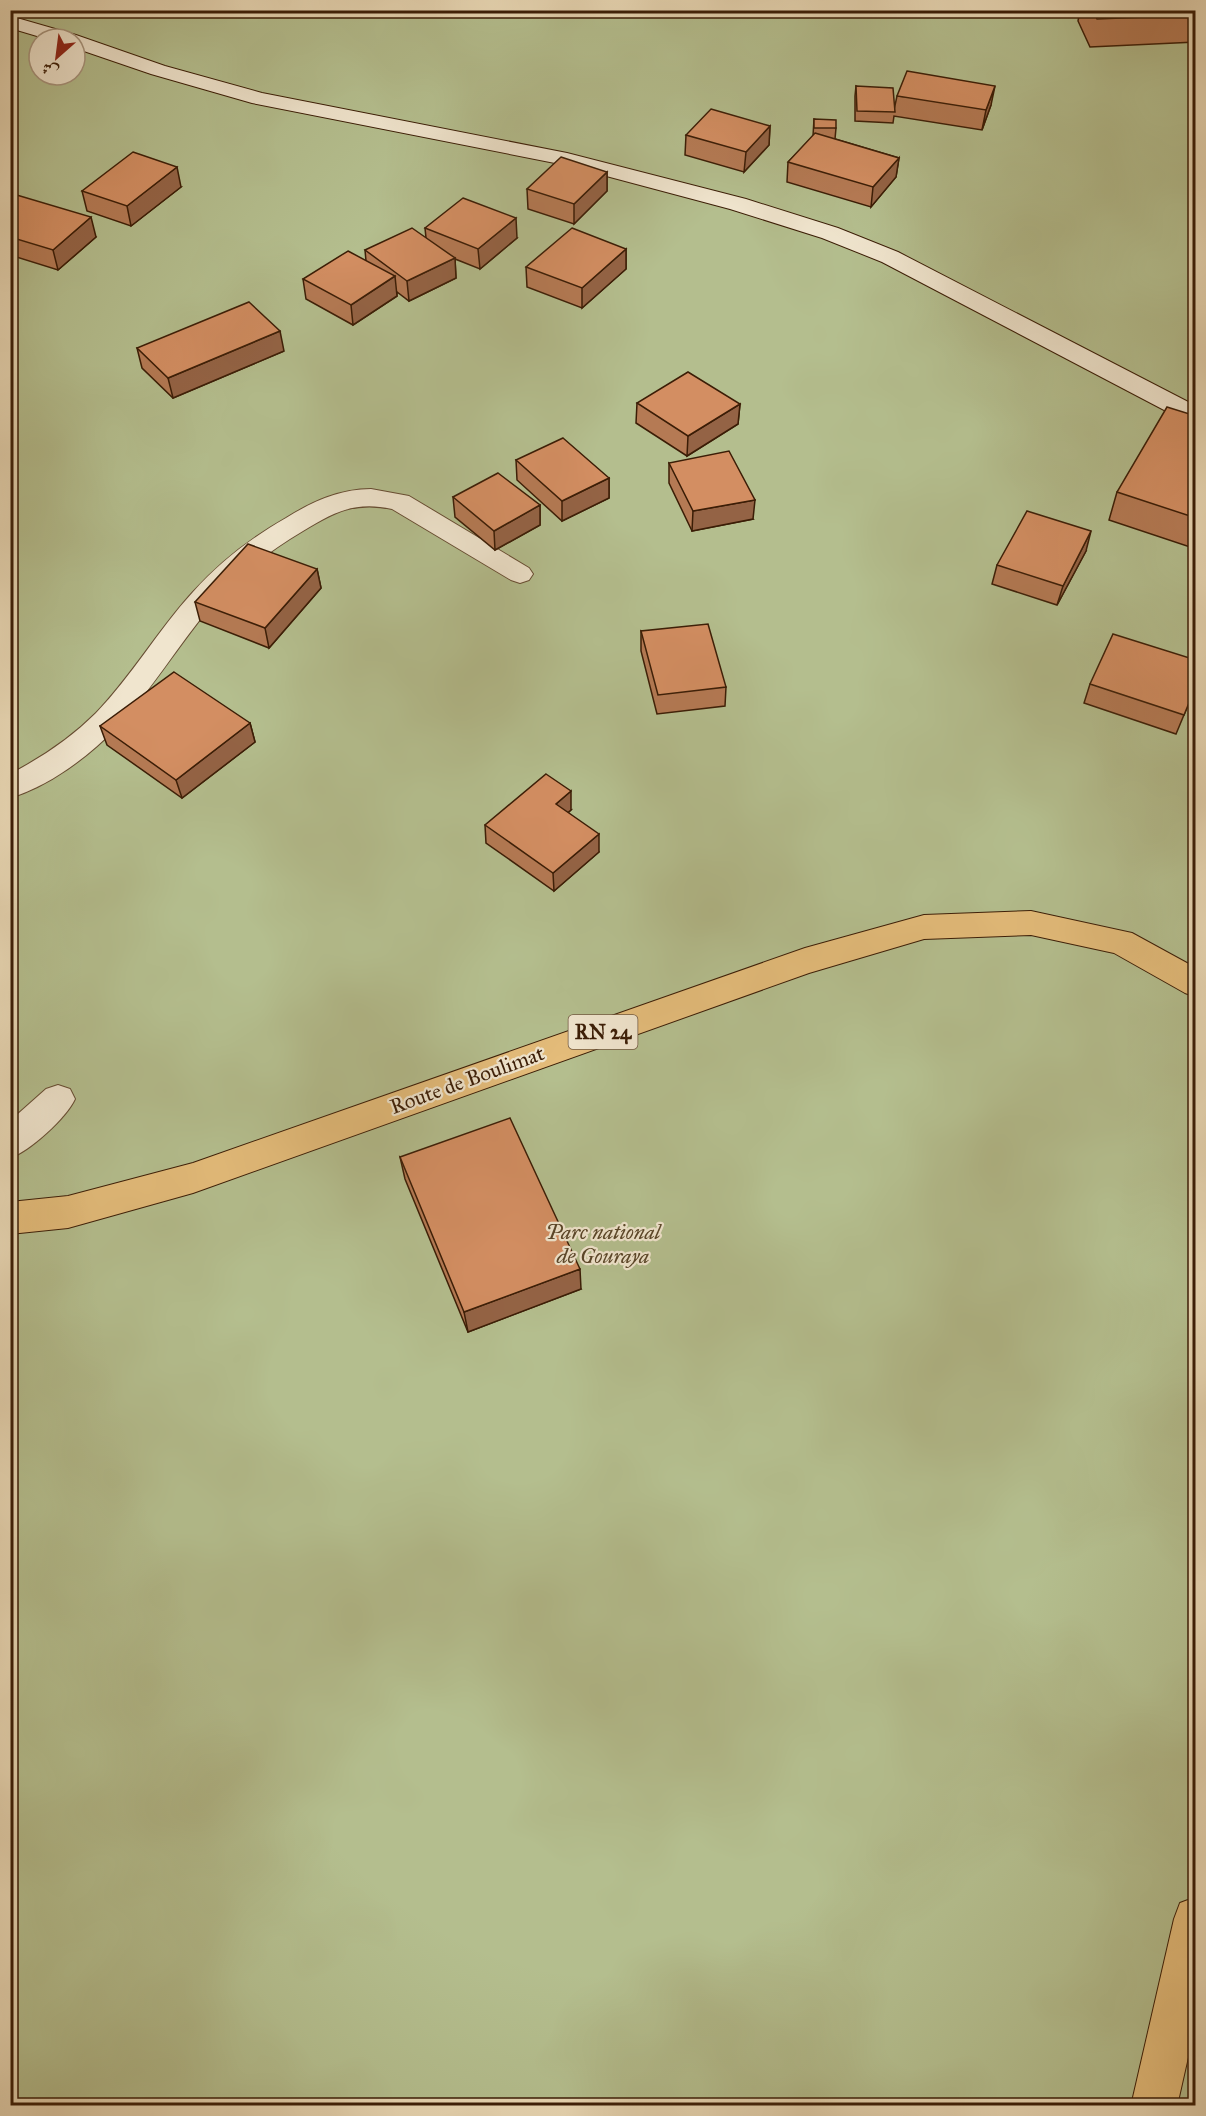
<svg xmlns="http://www.w3.org/2000/svg" width="1206" height="2116" viewBox="0 0 1206 2116" font-family="'IM FELL Great Primer',Amiri,serif">
<style>
.green{fill:#b4be8e;stroke:#786e4a;stroke-width:1.5;fill-rule:evenodd}
.lines{fill:none;stroke-linecap:round;stroke-linejoin:round}
.minor-casing{stroke:#664c32;stroke-width:2}
.secondary-casing{stroke:#3b1d06;stroke-width:2}
.primary-casing{stroke:#3b1d06;stroke-width:2}
.minor{fill:#f0e5ce;fill-rule:evenodd}
.secondary{fill:#f0e5ce;fill-rule:evenodd}
.primary{fill:#e4bc7a;fill-rule:evenodd}
.wall{fill:#b57a54;stroke:#3b1d06;stroke-width:1.5}
.shaded-wall{fill:#946345;stroke:#3b1d06;stroke-width:1.5}
.building{fill:#d38e62;stroke:#3b1d06;stroke-width:1.5}
.labels{text-anchor:middle;dominant-baseline:central;stroke-width:4.5;stroke-linejoin:round;paint-order:stroke}
.shield{fill:#f0e5ce;stroke:#715942;stroke-width:1.5}
.shield-label{font-size:20px;font-weight:bold;fill:#3b1d06}
.street-label{font-size:21px;fill:#3b1d06;stroke:#f0e5ce}
.park-label{font-size:21px;font-style:italic;fill:#594528;stroke:#f0e5ce}
</style>
<rect width="100%" height="100%" fill="#e8d7b4"/>
<filter id="stains"><feTurbulence type="fractalNoise" baseFrequency=".00333" numOctaves="4"/><feColorMatrix values="0 0 0 0 .2 0 0 0 0 .09 0 0 0 0 .02 0 0 0 .5 -.17"/></filter>
<radialGradient id="worn" r=".72"><stop offset=".6" stop-color="#630" stop-opacity="0"/><stop offset="1" stop-color="#630" stop-opacity=".3"/></radialGradient>
<!-- green -->
<path class="green" d="M11 11H1195V2105L11 2106ZM39 39H75V75H39Z"/>
<g class="lines">
<!-- minor casing -->
<g class="minor-casing">
<g id="minor">
<path d="M371 489 409 496 529 568 533 574 529 580 520 583 511 580 392 509C355 501 334 512 303 531 269 551 237 576 211 606 178 645 152 690 116 728 88 757 49 786 10 798V774C41 758 71 738 96 713 132 676 158 630 193 592 220 562 251 538 286 518 312 502 339 489 371 489Z"/>
<path d="M58 1085 70 1089 75 1099C66 1118 30 1151 10 1158V1121L46 1089Z"/>
</g>
</g>
<!-- secondary casing -->
<g class="secondary-casing">
<polygon id="secondary" points="10,16 76,35 165,66 262,93 567,153 746,199 838,228 898,252 1196,406 1196,424 1187,422 882,262 822,238 730,209 565,165 252,103 151,74 75,48 75,39 47,39 10,28"/>
</g>
<!-- primary casing -->
<g class="primary-casing">
<g id="primary">
<polygon points="1031,911 1132,933 1196,968 1196,997 1185,993 1114,953 1031,935 924,939 809,973 193,1193 68,1228 10,1234 10,1202 68,1196 193,1163 805,948 924,915"/>
<polygon points="1196,1897 1196,2022 1177,2106 1131,2106 1174,1919 1180,1903"/>
</g>
</g>
<!-- minor -->
<use href="#minor" class="minor"/>
<!-- secondary -->
<use href="#secondary" class="secondary"/>
<!-- primary -->
<use href="#primary" class="primary"/>
</g>
<!-- wall -->
<g class="wall">
<polygon points="541,10 571,10 570,13"/>
<polygon points="770,10 793,10 792,13"/>
<polygon points="1080,10 1196,10 1196,42 1090,47 1078,21"/>
<polygon points="856,86 894,110 897,96 991,105 982,130 894,116 893,123 855,121 855,96"/>
<polygon points="814,119 836,128 835,139 899,158 896,177 871,207 787,182 788,162 813,136"/>
<polygon points="770,126 769,145 744,172 685,155 686,135"/>
<polygon points="607,172 607,191 574,224 528,209 527,189"/>
<polygon points="181,187 131,226 87,211 82,191"/>
<polygon points="10,193 96,237 58,270 10,255"/>
<polygon points="425,228 517,238 480,269 455,259 456,278 409,301 397,292 397,296 353,325 306,299 303,279 366,261 365,250 426,238"/>
<polygon points="626,249 626,269 582,308 527,287 526,267"/>
<polygon points="137,348 284,351 173,398 142,368"/>
<polygon points="637,403 740,404 738,424 687,456 636,423"/>
<polygon points="1196,416 1196,549 1109,520 1117,492"/>
<polygon points="516,460 609,478 609,498 562,521 517,480"/>
<polygon points="669,463 753,519 692,531 669,483"/>
<polygon points="453,497 540,505 540,525 495,550 455,517"/>
<polygon points="1086,551 1057,605 992,584 997,565"/>
<polygon points="317,569 321,588 269,648 200,621 195,602"/>
<polygon points="641,631 726,687 725,706 657,714 641,651"/>
<polygon points="1090,684 1196,686 1176,734 1084,703"/>
<polygon points="250,723 255,742 182,798 107,745 100,726"/>
<polygon points="571,810 568,813 599,852 554,891 486,843 485,825"/>
<polygon points="400,1157 581,1289 468,1332 405,1179"/>
</g>
<!-- shaded-wall -->
<g class="shaded-wall">
<polygon points="995,86 991,105 982,130 986,110"/>
<polygon points="770,126 769,145 744,172 746,152"/>
<polygon points="899,158 896,177 871,207 873,187"/>
<polygon points="177,167 181,187 131,226 127,206"/>
<polygon points="607,172 607,191 574,224 574,204"/>
<polygon points="91,217 96,237 58,270 53,250"/>
<polygon points="516,218 517,238 480,269 478,249"/>
<polygon points="626,249 626,269 582,308 582,288"/>
<polygon points="455,258 456,278 409,301 407,281"/>
<polygon points="395,276 397,296 353,325 351,305"/>
<polygon points="280,331 284,351 173,398 168,378"/>
<polygon points="740,404 738,424 687,456 688,436"/>
<polygon points="609,478 609,498 562,521 562,501"/>
<polygon points="755,500 753,519 692,531 693,511"/>
<polygon points="540,505 540,525 495,550 494,531"/>
<polygon points="1091,531 1086,551 1057,605 1063,586"/>
<polygon points="317,569 321,588 269,648 265,628"/>
<polygon points="250,723 255,742 182,798 176,780"/>
<polygon points="571,791 571,810 556,822 556,804"/>
<polygon points="599,834 599,852 554,891 553,873"/>
<polygon points="580,1269 581,1289 468,1332 464,1312"/>
</g>
<!-- building -->
<g class="building">
<polygon points="1093,10 1196,10 1196,15 1097,19"/>
<polygon points="907,71 995,86 986,110 897,96"/>
<polygon points="856,86 893,88 895,112 857,111"/>
<polygon points="711,109 770,126 746,152 686,135"/>
<polygon points="814,119 836,120 836,128 814,128"/>
<polygon points="815,133 899,158 873,187 788,162"/>
<polygon points="133,152 177,167 127,206 82,191"/>
<polygon points="561,157 607,172 574,204 527,189"/>
<polygon points="10,193 91,217 53,250 10,237"/>
<polygon points="463,198 516,218 478,249 425,228"/>
<polygon points="412,228 455,258 407,281 365,250"/>
<polygon points="572,228 626,249 582,288 526,267"/>
<polygon points="348,251 395,276 351,305 303,279"/>
<polygon points="249,302 280,331 168,378 137,348"/>
<polygon points="688,372 740,404 688,436 637,403"/>
<polygon points="1167,407 1196,416 1196,518 1117,492"/>
<polygon points="563,438 609,478 562,501 516,460"/>
<polygon points="729,451 755,500 693,511 669,463"/>
<polygon points="498,473 540,505 494,531 453,497"/>
<polygon points="1027,511 1091,531 1063,586 997,565"/>
<polygon points="248,544 317,569 265,628 195,602"/>
<polygon points="708,624 726,687 658,695 641,631"/>
<polygon points="1113,634 1196,660 1196,686 1184,715 1090,684"/>
<polygon points="174,672 250,723 176,780 100,726"/>
<polygon points="546,774 571,791 556,804 599,834 553,873 485,825"/>
<polygon points="510,1118 580,1269 464,1312 400,1157"/>
</g>
<g class="labels">
<!-- shield labels -->
<rect class="shield" x="568.5" y="1015" width="69" height="34" rx="4.5"/>
<g class="shield-label">
<text x="603" y="1032">RN 24</text>
</g>
<!-- street labels -->
<g class="street-label">
<text transform="translate(467 1080) rotate(-20)">Route de Boulimat</text>
</g>
<!-- park labels -->
<g class="park-label">
<text x="603" y="1232">Parc national<tspan x="603" dy="24">de Gouraya</tspan></text>
</g>
</g>
<!-- margin -->
<rect width="1206" height="2116" fill="none" stroke="#e8d7b4" stroke-width="36"/>
<rect x="12" y="12" width="1182" height="2092" fill="none" stroke="#3b1d06" stroke-width="3"/>
<rect x="18" y="18" width="1170" height="2080" fill="none" stroke="#3b1d06" stroke-width="1.5"/>
<!-- north arrow -->
<g transform="translate(57 57) rotate(208)"><circle r="28" fill="#f0e5ce" stroke="#a8957e" stroke-width="1.5"/>
<path d="M0-4.5L10 22L0 15L-10 22Z" fill="#8f2418"/>
<text y="-9" font-size="16" font-weight="bold" text-anchor="middle" fill="#3b1d06">ش</text>
</g>
<rect width="100%" height="100%" filter="url(#stains)"/>
<rect width="100%" height="100%" fill="url(#worn)"/>
</svg>
